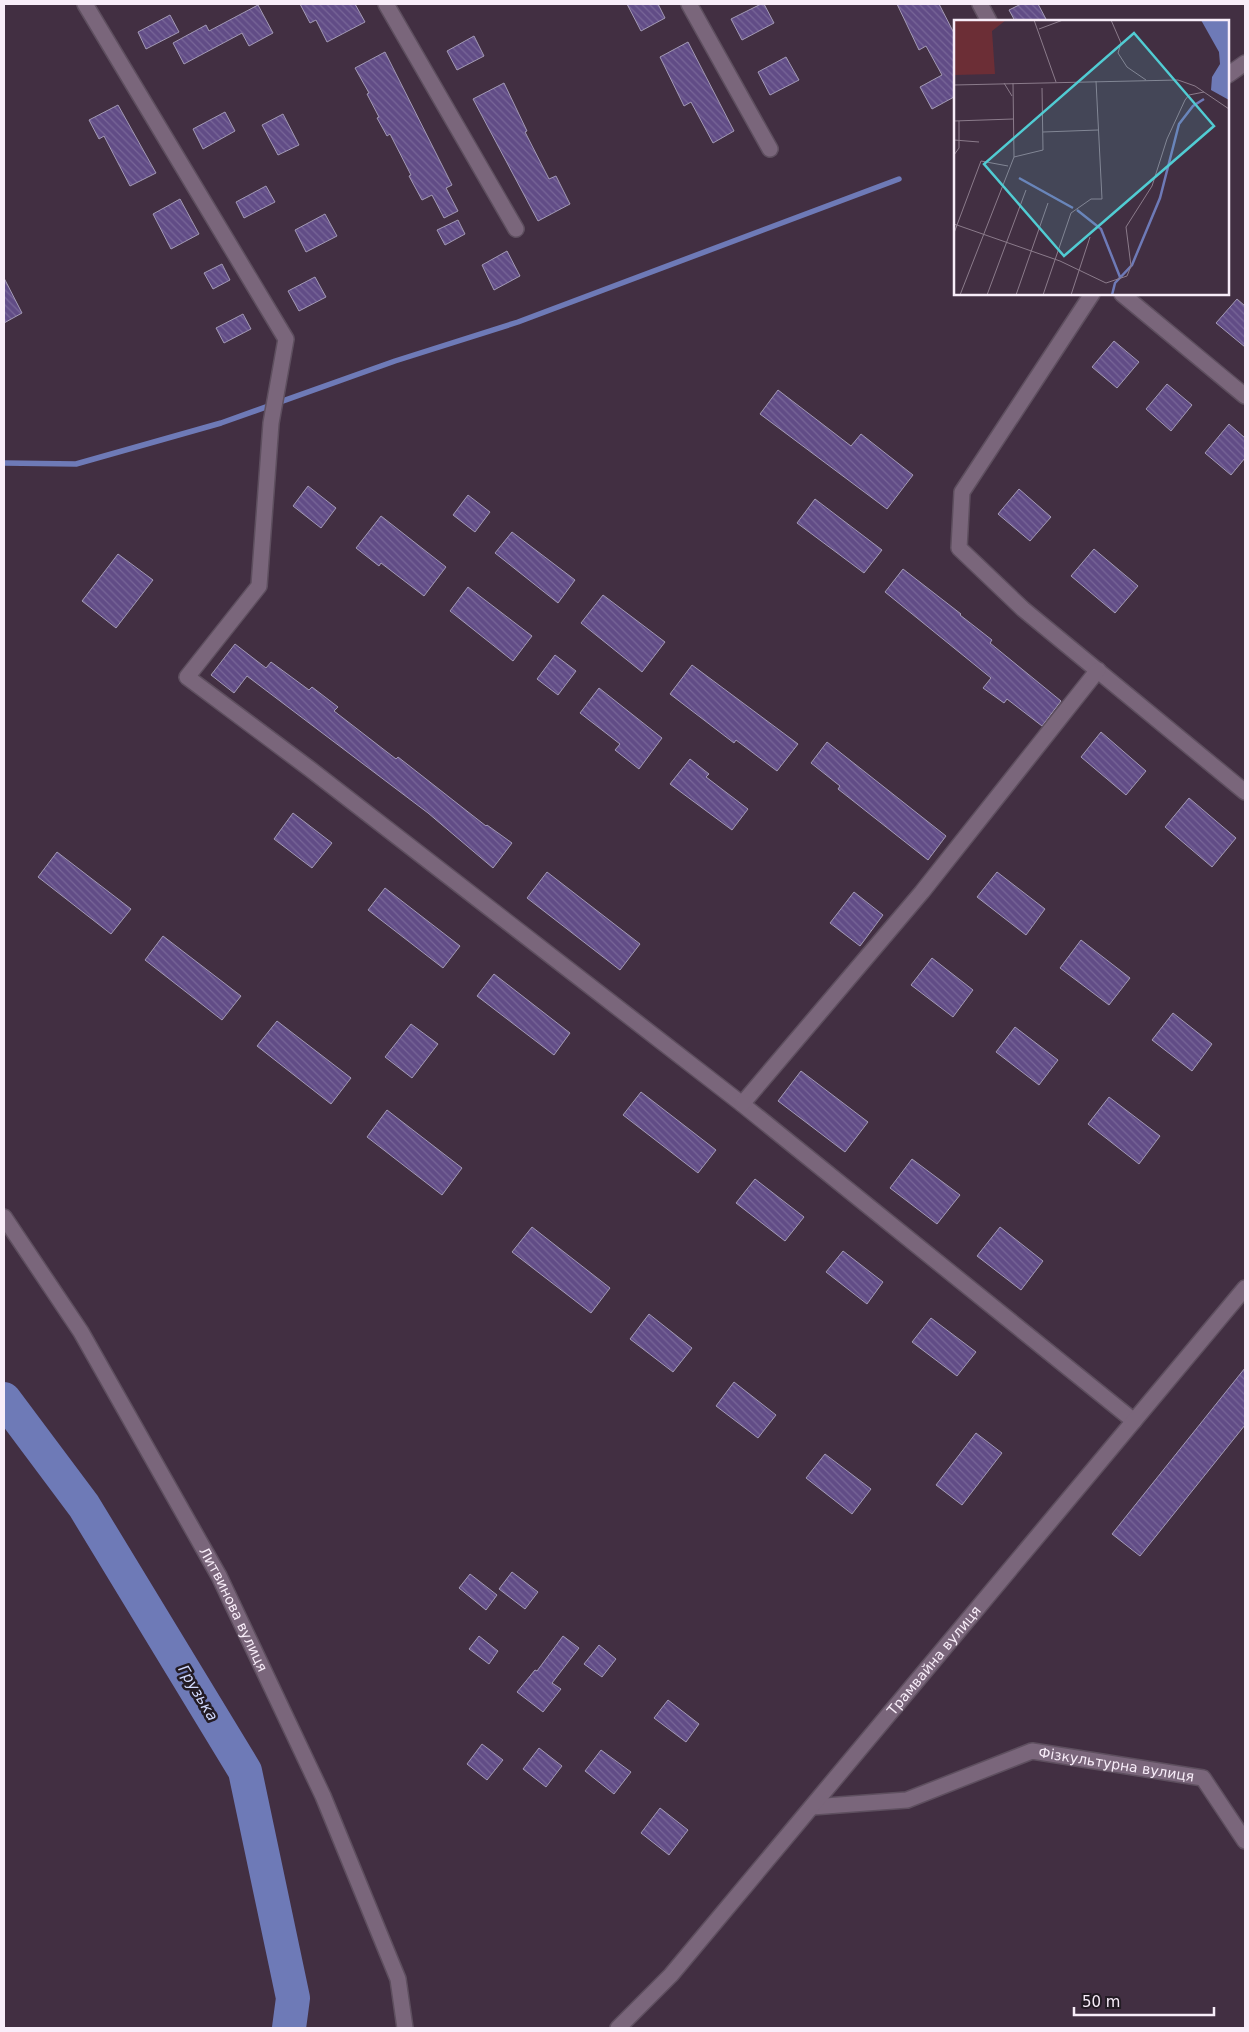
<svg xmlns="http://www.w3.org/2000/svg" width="1249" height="2032" viewBox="0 0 1249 2032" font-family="'DejaVu Sans',sans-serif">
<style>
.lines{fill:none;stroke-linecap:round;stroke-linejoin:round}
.stream{stroke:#6e7ab7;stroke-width:5.5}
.river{stroke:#6e7ab7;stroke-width:34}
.building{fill:url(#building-back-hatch);stroke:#a39ab5}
.minor-casing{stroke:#5e4f5f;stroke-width:18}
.tertiary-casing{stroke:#5e4f5f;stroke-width:18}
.minor{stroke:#7a667b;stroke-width:15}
.tertiary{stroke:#7a667b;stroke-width:15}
.labels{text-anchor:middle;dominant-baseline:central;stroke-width:5;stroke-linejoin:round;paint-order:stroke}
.street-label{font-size:14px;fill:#f8edf9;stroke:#231b24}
.water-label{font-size:15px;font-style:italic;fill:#d1d9fd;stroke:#231b24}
.inset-river{fill:none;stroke:#6e7ab7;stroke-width:2.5}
.inset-road{fill:none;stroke:#8b7b8b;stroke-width:1}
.view{fill:#51ccd3;fill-opacity:0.15;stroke:#51ccd3;stroke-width:2.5}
.inset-edge{fill:none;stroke:#f8edf9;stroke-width:2.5}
</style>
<defs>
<pattern id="building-back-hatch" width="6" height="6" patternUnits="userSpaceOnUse" patternTransform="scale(1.25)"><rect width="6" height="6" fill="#614c86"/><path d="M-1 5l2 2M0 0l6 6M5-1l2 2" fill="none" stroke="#786698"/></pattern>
</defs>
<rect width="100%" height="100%" fill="#422f42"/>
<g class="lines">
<!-- stream -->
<polyline class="stream" points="4,463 76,464 221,423 395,361 518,322 899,179"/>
<!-- river -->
<polyline class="river" points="4,1399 84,1506 245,1771 293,1998 289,2028"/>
</g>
<!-- building -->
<g class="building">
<polygon points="300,4 355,4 365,22 327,42 316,20 310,23"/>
<polygon points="627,4 658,4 665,18 641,31"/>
<polygon points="761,4 764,4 774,23 742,40 731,19"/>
<polygon points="897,4 939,4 955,35 955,100 954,97 932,109 920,87 942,75 926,46 919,50"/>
<polygon points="1021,4 1038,4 1047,21 1015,21 1009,10"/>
<polygon points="258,5 273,33 249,46 242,33 184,64 173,43 206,25 209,31"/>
<polygon points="170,15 179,32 146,49 138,32"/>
<polygon points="474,36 484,56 457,70 447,51"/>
<polygon points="688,42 734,131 713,143 691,102 684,106 660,57"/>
<polygon points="385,52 452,185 446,188 458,211 444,218 432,195 422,200 409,176 411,175 390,134 387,136 377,118 379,117 367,94 369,93 355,68"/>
<polygon points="786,57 799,80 770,95 758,72"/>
<polygon points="504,83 527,131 525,132 549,179 556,176 570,204 538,221 473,99"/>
<polygon points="118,105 156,173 130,186 104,136 99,139 89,120"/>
<polygon points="225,112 235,131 203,149 193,129"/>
<polygon points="283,114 299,145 278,155 262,125"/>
<polygon points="266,186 275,202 244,218 236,202"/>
<polygon points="180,199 199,234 171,249 153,214"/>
<polygon points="325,214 337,236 306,252 295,230"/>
<polygon points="458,220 465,234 445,245 437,230"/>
<polygon points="507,251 520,276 494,290 482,265"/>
<polygon points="222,264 230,280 213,289 204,273"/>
<polygon points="315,277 326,297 299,311 288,291"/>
<polygon points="4,278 22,313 4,323"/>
<polygon points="1237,299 1245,306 1245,347 1216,323"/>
<polygon points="243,314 251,329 224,343 216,328"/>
<polygon points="1114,341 1139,362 1117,388 1092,367"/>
<polygon points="1167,384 1192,405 1171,431 1146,409"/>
<polygon points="778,390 851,446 861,434 913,475 887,509 760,414"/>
<polygon points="1229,424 1245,438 1245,458 1231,475 1205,453"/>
<polygon points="308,486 336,508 321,528 293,506"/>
<polygon points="1019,489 1051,517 1030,541 998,514"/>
<polygon points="468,495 490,512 475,532 453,515"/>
<polygon points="815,499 882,550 864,573 797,523"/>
<polygon points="381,516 446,567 424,596 381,563 379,566 356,548"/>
<polygon points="512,532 575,580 558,603 495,553"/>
<polygon points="1094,549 1138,586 1115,613 1071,576"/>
<polygon points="118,554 153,580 116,628 82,601"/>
<polygon points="903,569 961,614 960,615 992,640 990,643 1061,701 1042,726 1007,699 1004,703 983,688 991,678 885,592"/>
<polygon points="468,587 532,636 513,661 450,611"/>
<polygon points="603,595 665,642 642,672 581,623"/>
<polygon points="235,644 266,668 271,662 309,690 312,687 338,707 334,711 396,759 398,757 486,826 487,825 512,843 493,868 428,813 247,676 234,693 211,675"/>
<polygon points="555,655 576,671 558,695 537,679"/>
<polygon points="692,665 798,744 777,771 736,740 734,743 670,694"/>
<polygon points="599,688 662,738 639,769 615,750 620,744 580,713"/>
<polygon points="1101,732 1146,771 1126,795 1081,757"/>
<polygon points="827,742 946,836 928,860 838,789 840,786 811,763"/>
<polygon points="690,759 709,774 706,777 748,809 732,830 670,784"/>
<polygon points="1189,798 1236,838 1212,867 1165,827"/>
<polygon points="293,813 332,843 312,868 274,839"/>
<polygon points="57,852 131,909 111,934 38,877"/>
<polygon points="547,872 640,944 620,970 527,898"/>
<polygon points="997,872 1045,909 1026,935 977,897"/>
<polygon points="385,888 460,946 443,968 368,910"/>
<polygon points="854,892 883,915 860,946 830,923"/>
<polygon points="163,936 241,996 222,1020 145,960"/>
<polygon points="1081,940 1130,978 1109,1005 1060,968"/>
<polygon points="932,958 973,990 953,1017 911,985"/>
<polygon points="494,974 570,1033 554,1055 477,996"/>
<polygon points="1173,1013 1212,1044 1192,1071 1152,1040"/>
<polygon points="277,1021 351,1078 331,1104 257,1046"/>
<polygon points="411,1024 438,1044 412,1078 385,1057"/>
<polygon points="1015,1027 1058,1060 1039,1085 996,1052"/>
<polygon points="801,1071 868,1122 845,1152 778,1101"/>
<polygon points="641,1092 716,1150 698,1173 623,1115"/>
<polygon points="1109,1097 1160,1136 1139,1164 1088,1124"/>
<polygon points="387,1110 462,1168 442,1195 367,1137"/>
<polygon points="912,1159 960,1195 937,1224 890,1188"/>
<polygon points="755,1179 804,1217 785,1241 736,1203"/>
<polygon points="532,1227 610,1288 591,1313 512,1252"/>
<polygon points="1000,1227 1043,1261 1021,1290 977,1256"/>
<polygon points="843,1251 883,1282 867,1304 826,1272"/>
<polygon points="649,1314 692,1348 673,1372 630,1339"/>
<polygon points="931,1318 976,1352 957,1376 912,1342"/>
<polygon points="1245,1368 1245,1425 1140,1556 1112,1534"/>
<polygon points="734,1382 776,1415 758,1438 716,1406"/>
<polygon points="976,1433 1002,1453 962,1505 936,1485"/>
<polygon points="825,1454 871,1489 852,1514 806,1478"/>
<polygon points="512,1572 538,1592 525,1609 499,1589"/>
<polygon points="470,1574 497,1595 486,1610 459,1588"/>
<polygon points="479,1636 498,1651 489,1664 469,1649"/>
<polygon points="563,1636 579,1648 552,1683 561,1689 543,1712 517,1692 535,1670 537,1671"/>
<polygon points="599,1645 616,1659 602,1677 584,1664"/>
<polygon points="668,1700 699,1724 686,1742 654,1718"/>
<polygon points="482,1744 503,1760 487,1780 467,1764"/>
<polygon points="539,1748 562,1766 546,1787 523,1769"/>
<polygon points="601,1750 631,1772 614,1794 585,1771"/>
<polygon points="660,1808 688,1830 669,1855 641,1833"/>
</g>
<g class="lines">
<!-- minor casing -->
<g class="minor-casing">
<g id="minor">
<polyline points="85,4 286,339 271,423 259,586 187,677 310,769 742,1104 1134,1421"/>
<polyline points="386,4 516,229"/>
<polyline points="689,4 770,149"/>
<polyline points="980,4 989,21"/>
<polyline points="1228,75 1245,63"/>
<polyline points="1092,294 962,492 959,548 1023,609 1245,792"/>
<polyline points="1122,294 1245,396"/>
<polyline points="742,1104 922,892 1098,670"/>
<path id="s1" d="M4 1217 81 1332 219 1576 323 1796 398 1979 405 2028"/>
<path id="s2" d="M812 1807 907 1800 1032 1751 1203 1778 1245 1841"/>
</g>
</g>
<!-- tertiary casing -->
<g class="tertiary-casing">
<g id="tertiary">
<path id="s3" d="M618 2028 671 1975 1245 1288"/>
</g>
</g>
<!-- minor -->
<use href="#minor" class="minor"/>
<!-- tertiary -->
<use href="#tertiary" class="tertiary"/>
</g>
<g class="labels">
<!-- street labels -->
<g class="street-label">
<text stroke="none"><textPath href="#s1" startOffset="455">Литвинова вулиця</textPath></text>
<text stroke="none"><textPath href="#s3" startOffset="485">Трамвайна вулиця</textPath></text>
<text stroke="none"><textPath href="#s2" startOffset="315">Фiзкультурна вулиця</textPath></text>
</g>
<!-- water labels -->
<g class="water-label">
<text transform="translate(198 1693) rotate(59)">Грузька</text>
</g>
</g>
<!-- overview -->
<g transform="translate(954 20)">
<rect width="275" height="275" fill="#422f42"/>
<path d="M0 0H52L38 11 41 54 0 55Z" fill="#6c2e36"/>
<path d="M247 0H275V80L257 70 258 57 266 44 265 32Z" fill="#6e7ab7"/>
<path class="inset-river" d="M65 158 119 188M123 190 147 209 166 257M158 275 161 263 178 245 206 178 225 104 239 86 250 79"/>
<path class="inset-road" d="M80 0 102 62M157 0 167 23 164 33 173 47 192 60M85 9 109 0M50 63 58 76M0 65 224 60 241 66 275 89M0 101 59 99M89 112 144 110M0 120 25 122M0 135 5 128V101M60 137 89 130 88 68M0 204 106 241 152 263 173 256 177 246 172 207 198 166 213 119 231 80 235 75 250 72M0 213 27 141 54 146M6 275 60 137 59 63M33 275 72 170M62 275 94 183M89 275 117 193 137 179H148L142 61M117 275 136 217"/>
<path class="view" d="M180 13 260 106 110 236 30 144Z"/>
<rect width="275" height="275" class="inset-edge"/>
</g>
<!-- border -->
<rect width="1249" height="2032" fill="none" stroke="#f8edf9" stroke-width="10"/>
<!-- scale -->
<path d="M1074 2007v8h140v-8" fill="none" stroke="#f8edf9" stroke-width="2.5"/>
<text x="1082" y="2007" font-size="15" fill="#f8edf9" stroke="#231b24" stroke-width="4" paint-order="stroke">50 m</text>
</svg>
